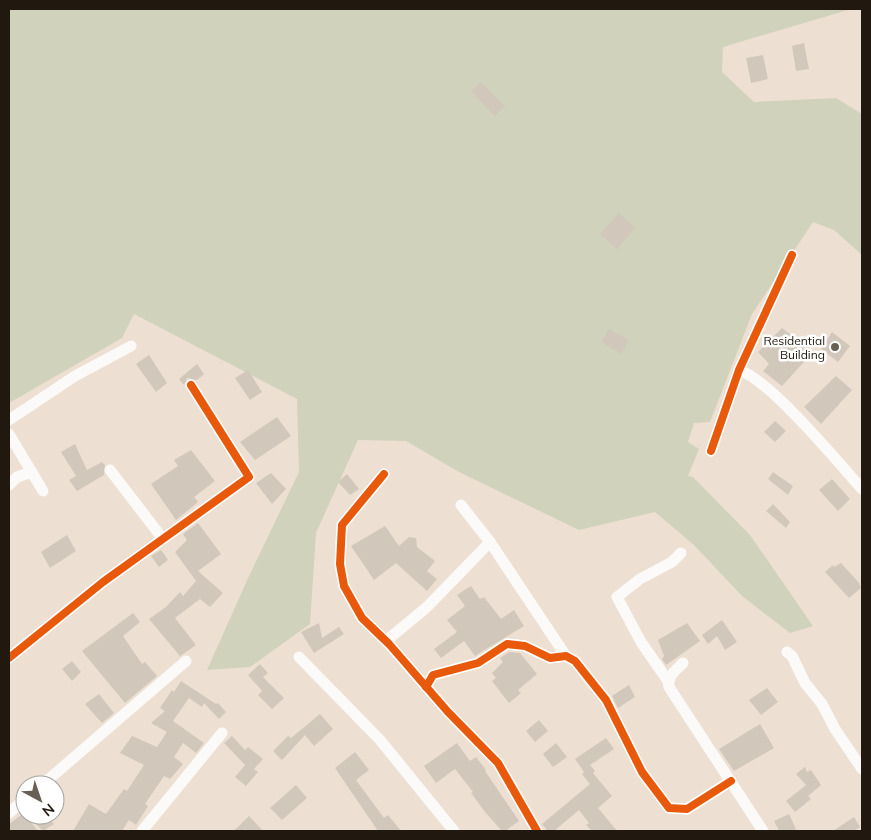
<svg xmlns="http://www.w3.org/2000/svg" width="871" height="840" viewBox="0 0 871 840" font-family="Mulish,sans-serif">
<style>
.green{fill:#d0d2bb}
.building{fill:#d1c7bb}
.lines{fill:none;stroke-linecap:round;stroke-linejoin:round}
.minor{stroke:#fcfaf8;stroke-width:11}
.cycleway-casing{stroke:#fff;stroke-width:11}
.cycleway{stroke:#e8590c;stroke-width:8}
.poi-dot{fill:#685f53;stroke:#fff;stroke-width:2}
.labels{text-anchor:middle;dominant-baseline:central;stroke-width:5;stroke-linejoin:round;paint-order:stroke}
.poi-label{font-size:12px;fill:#21190f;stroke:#fff;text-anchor:end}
</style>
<rect width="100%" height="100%" fill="#ede0d2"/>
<!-- green -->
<polygon class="green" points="9,9 851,9 723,47 722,72 754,102 836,98 862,114 862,255 834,230 813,222 752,314 710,422 694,423 688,442 699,449 688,476 693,477 750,535 813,626 790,633 742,596 694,545 655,512 579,530 459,472 406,441 358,440 316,533 310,624 250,667 207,670 249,576 299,472 297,399 134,314 122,338 9,403"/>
<!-- building -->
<g class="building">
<polygon points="804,43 809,69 796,71 792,46"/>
<polygon points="763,55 768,79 751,83 746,58"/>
<polygon points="481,82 505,106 495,116 471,91"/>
<polygon points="619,213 635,228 617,249 600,234"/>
<polygon points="782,328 814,351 782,386 763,371 769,364 758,352"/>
<polygon points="609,329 629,340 621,354 601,342"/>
<polygon points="832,332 850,346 838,362 821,349"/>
<polygon points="149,355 167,383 156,392 136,364"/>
<polygon points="197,364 204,374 197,380 187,378 184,385 179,379"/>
<polygon points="248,370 262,392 250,400 235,378"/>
<polygon points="836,376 852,390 821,424 804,407"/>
<polygon points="277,417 291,436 255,460 240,442"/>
<polygon points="775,421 786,431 775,442 764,432"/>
<polygon points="75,444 87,470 102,462 105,465 104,475 77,491 69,480 76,476 61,452"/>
<polygon points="191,450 215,481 194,497 198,502 176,520 151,484 178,466 174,460"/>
<polygon points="773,472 793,486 788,495 768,479"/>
<polygon points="271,473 286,489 272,504 256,483"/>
<polygon points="347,474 359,489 350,495 338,482"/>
<polygon points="832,479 850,499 838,511 819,490"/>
<polygon points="773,504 790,522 786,528 766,511"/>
<polygon points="198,523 221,554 198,571 223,593 210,607 200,599 175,618 196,645 180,656 149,619 166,607 180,592 183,596 196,581 175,552 187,540 183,534"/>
<polygon points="385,526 399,546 409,537 416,538 417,547 435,561 427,571 437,579 427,591 396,563 374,580 366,568 351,546"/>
<polygon points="67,535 76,551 50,568 41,552"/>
<polygon points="161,550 168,560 159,567 151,556"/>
<polygon points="841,563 859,583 861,588 849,598 825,572 833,565 834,567"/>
<polygon points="471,586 480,599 484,597 501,619 514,610 524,626 475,656 464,641 441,658 434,649 457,632 447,620 465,606 457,595"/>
<polygon points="133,613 140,622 123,636 142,664 145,662 157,676 125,703 82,651"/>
<polygon points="722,620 737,642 725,650 717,636 708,644 702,635"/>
<polygon points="319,623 322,638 339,627 344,634 314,653 301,632"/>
<polygon points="687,623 700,641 666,665 662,659 664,656 658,640"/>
<polygon points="509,652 520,653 537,674 518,690 521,693 509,703 492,681 496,678 492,673 503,662 500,658"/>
<polygon points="72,661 81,672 72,681 62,669"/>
<polygon points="260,664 268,673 263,677 284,698 272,709 258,695 262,691 248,675"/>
<polygon points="181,681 216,704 218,703 226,712 219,719 204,703 202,707 189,698 173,721 204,743 196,753 183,743 174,757 183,764 170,779 164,776 145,804 148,806 136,825 129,820 122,831 73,831 89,804 106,814 124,789 127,791 144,765 120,753 132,736 157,747 167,732 151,723 165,711 160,708 172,690 174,692"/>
<polygon points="629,685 635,697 618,708 612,696"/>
<polygon points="767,688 778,702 761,715 749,700"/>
<polygon points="99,694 114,713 102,723 85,704"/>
<polygon points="320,714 333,729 314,746 305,735 282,760 273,751 288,736 291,738"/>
<polygon points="539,720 548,731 535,742 526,731"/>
<polygon points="760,724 774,748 734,771 719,749"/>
<polygon points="232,736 245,750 248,747 263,759 254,769 258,772 246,786 235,777 245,765 224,743"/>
<polygon points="606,738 614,749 590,765 595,771 593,773 612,796 598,808 617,831 592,831 586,825 589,823 579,810 554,831 548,831 542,824 590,784 582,774 584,772 575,759"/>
<polygon points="457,743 470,761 476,757 486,770 485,771 519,821 505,831 502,831 485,812 471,793 473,792 455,769 436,783 424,766"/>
<polygon points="556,743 567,757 553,767 543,754"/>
<polygon points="355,752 369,770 356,780 384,818 388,815 401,831 378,831 335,768"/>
<polygon points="805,767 807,772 811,770 821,785 808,796 811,799 795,812 786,801 806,785 796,774"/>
<polygon points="296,785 307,798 282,820 270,808"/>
<polygon points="24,813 25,815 38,831 12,831 9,828 9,824"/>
<polygon points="789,814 796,829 792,831 779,831 774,821"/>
<polygon points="46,815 54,824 43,831 36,824"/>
<polygon points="249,816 263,831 233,831 238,827"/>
<polygon points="854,817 860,827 854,831 833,831"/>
</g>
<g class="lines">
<!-- minor -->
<g class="minor">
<path d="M739 370C769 379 838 462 862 489"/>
<polyline points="9,420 75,376 131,346"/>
<polyline points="9,434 43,491"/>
<polyline points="711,451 739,370 792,255"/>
<polyline points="110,470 163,539"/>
<polyline points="384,474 342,525 340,564 344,586 362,618 389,644 448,712 498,763 537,831"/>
<polyline points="9,485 17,477 32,472"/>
<polyline points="461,505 490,542"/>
<polyline points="386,641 427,607 490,542 566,656"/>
<polyline points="787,652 792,656 805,683 822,704 835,729 862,769"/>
<polyline points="299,657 380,740 454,831"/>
<polyline points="9,658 103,582 249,477 191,385"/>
<path d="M683 663C676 670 667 676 669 687L763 831"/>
<polyline points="668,681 641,642 617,597 640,579 672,562 681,553"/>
<polyline points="426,687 433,675 478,663 507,644 525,646 550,658 566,656 575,661 606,700 642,772 669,808 687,809 731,781"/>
<polyline points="42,785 186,661"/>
<polyline points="9,813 25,799"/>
<polyline points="142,831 222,733"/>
</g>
<!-- cycleway casing -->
<g class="cycleway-casing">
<g id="cycleway">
<polyline points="711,451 739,370 792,255"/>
<polyline points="384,474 342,525 340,564 344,586 362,618 389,644 448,712 498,763 537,831"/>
<polyline points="9,658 103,582 249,477 191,385"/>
<polyline points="426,687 433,675 478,663 507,644 525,646 550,658 566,656 575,661 606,700 642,772 669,808 687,809 731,781"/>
</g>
</g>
<!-- cycleway -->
<use href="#cycleway" class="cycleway"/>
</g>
<!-- markers -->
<circle class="poi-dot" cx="835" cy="347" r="5"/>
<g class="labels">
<!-- poi labels -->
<g class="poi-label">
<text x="825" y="340">Residential<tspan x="825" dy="14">Building</tspan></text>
</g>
</g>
<!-- border -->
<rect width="871" height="840" fill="none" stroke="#21190f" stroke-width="20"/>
<!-- north arrow -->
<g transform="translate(40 800) rotate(140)"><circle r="24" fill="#ffffff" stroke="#a6a39f"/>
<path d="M0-4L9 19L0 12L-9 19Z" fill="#685f53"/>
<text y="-8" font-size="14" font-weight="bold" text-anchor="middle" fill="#21190f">N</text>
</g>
</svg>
